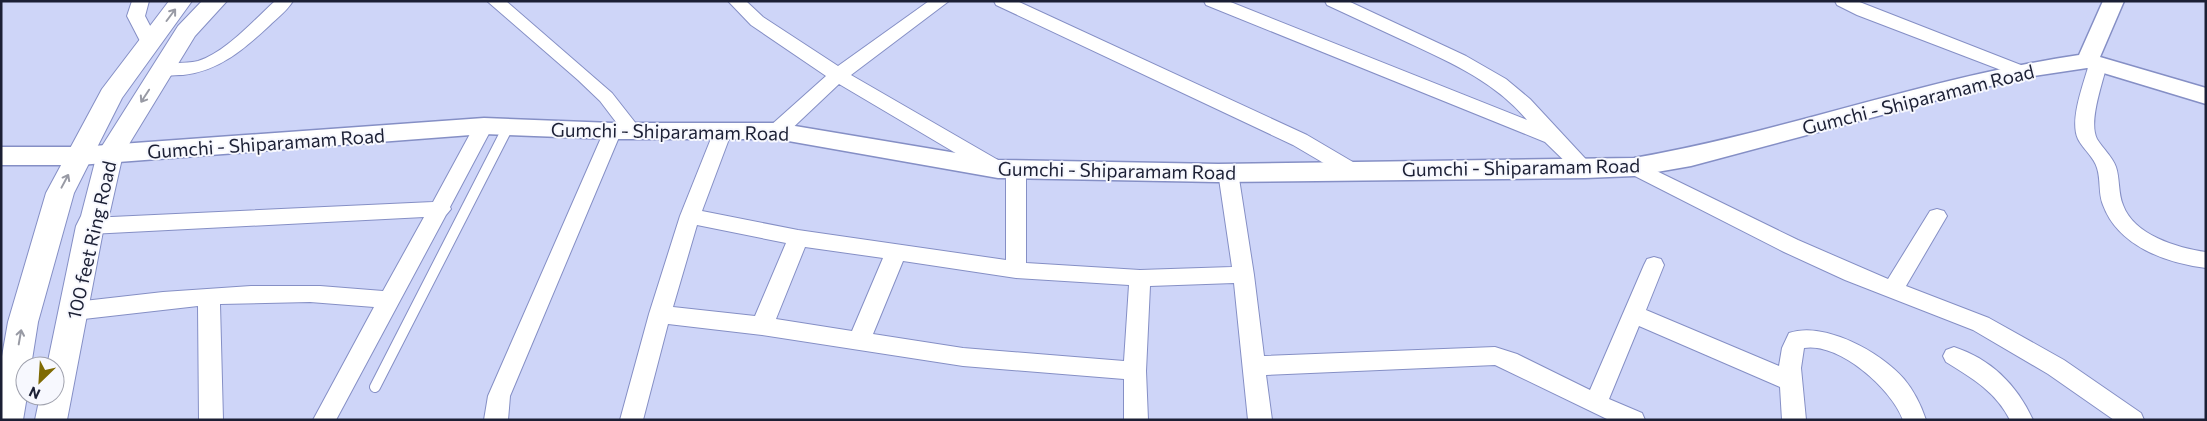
<svg xmlns="http://www.w3.org/2000/svg" width="2207" height="421" viewBox="0 0 2207 421" font-family="Commissioner,sans-serif">
<style>
.lines{fill:none;stroke-linecap:round;stroke-linejoin:round}
.service-casing{stroke:#858fc5;stroke-width:12}
.minor-casing{stroke:#858fc5;stroke-width:2}
.tertiary-casing{stroke:#858fc5;stroke-width:3}
.primary-casing{stroke:#858fc5;stroke-width:2}
.service{stroke:#fff;stroke-width:10}
.minor{fill:#fff;fill-rule:evenodd}
.tertiary{fill:#fff;fill-rule:evenodd}
.primary{fill:#fff;fill-rule:evenodd}
.oneway{stroke:#989aa4}
.labels{text-anchor:middle;dominant-baseline:central;stroke-width:4;stroke-linejoin:round;paint-order:stroke}
.street-label{font-size:19px;fill:#1b1f34;stroke:#f7f8fe}
</style>
<rect width="100%" height="100%" fill="#ced5f8"/>
<g class="lines">
<!-- service casing -->
<g class="service-casing">
<polyline id="service" points="375,387 508,127"/>
</g>
<!-- minor casing -->
<g class="minor-casing">
<g id="minor">
<polygon points="132,1 149,1 145,16 159,43 156,47 150,49 144,47 141,43 127,16"/>
<path d="M275 1H293C287 11 277 18 269 26 243 50 219 71 183 75 174 75 164 77 156 74L153 70 156 66C169 62 184 64 198 61 225 53 254 20 275 1Z"/>
<path d="M487 1H506L612 93 641 130 639 135C631 137 627 137 622 130L510 396 508 420H484L488 396 604 131 606 126 613 124 619 126 600 101 578 80Z"/>
<path d="M728 1H746L763 17 838 66 929 1H949L851 75 1005 164 1007 168 1009 165 1016 163 1023 165 1026 170V263L1140 270 1232 267 1218 172 1221 167 1228 165 1235 167 1238 172 1254 275 1264 356 1495 347 1517 354 1590 390 1644 265 1647 259 1654 257 1661 259 1664 265 1646 310 1779 366 1782 348 1789 333C1824 321 1881 352 1904 379 1914 391 1921 405 1926 420H1903C1892 389 1839 342 1804 348L1801 368 1806 420H1782L1780 387 1639 326 1609 399 1642 413 1645 420H1609L1495 365 1266 375 1272 420H1248L1234 283 1150 286 1146 371 1148 420H1124V379L963 366 762 335 668 324 643 420H620L649 314 680 216 716 126 723 124 730 126 732 131 702 211 798 230 1006 260V171L998 176 991 174 839 84 784 136 777 138 770 136 768 131 770 126 826 76 751 25ZM697 225 786 243 755 316 673 307ZM805 247 883 258 852 331 776 319ZM903 261 1016 278 1129 285 1124 361 963 348 873 334Z"/>
<polygon points="994,1 1017,1 1307,135 1358,165 1361,170 1358,175 1351,177 1344,175 1293,145 996,5"/>
<path d="M1204 1H1228L1527 120C1496 83 1454 64 1411 44 1383 31 1355 18 1327 5L1325 1H1348L1466 56 1506 79 1530 99 1595 169 1592 174 1585 176 1578 174 1545 142 1206 5Z"/>
<polygon points="1835,1 1857,1 2026,67 2029,71 2026,75 2020,77 2014,75 1857,15 1837,5"/>
<path d="M2098 58 2104 60 2107 64C2103 82 2088 122 2097 139 2103 149 2112 156 2116 167 2120 179 2118 193 2123 205 2134 235 2177 248 2206 252V268C2166 263 2118 246 2103 205 2098 193 2101 180 2097 168 2094 157 2083 149 2078 139 2069 120 2084 83 2089 64L2092 60Z"/>
<polygon points="484,119 491,121 493,126 450,207 451,209 446,215 336,420 313,420 374,307 310,302 220,304 223,420 199,420 198,306 75,320 67,317 64,311 67,305 75,302 163,292 251,286 320,286 383,291 424,217 90,234 83,231 80,226 83,221 90,218 433,202 477,121"/>
<polygon points="1634,160 1798,240 1888,279 1930,211 1937,209 1944,211 1947,216 1906,286 1989,318 2064,360 2141,413 2144,420 2114,420 2048,374 1973,330 1845,280 1784,252 1627,172 1624,167 1627,162"/>
<path d="M1954 347C1991 359 2017 385 2033 420H2010C1996 392 1972 378 1946 362L1943 356 1946 350Z"/>
</g>
</g>
<!-- tertiary casing -->
<g class="tertiary-casing">
<path id="tertiary" d="M2103 1H2124L2100 57 2206 88V104L2087 68 2020 78 1691 166 1634 176 1585 178 1218 182 998 178 777 139H613L484 134 79 165H1V147H79L484 118 613 123H777L998 160 1218 164 1634 158C1784 132 1928 77 2079 55Z"/>
</g>
<!-- primary casing -->
<g class="primary-casing">
<g id="primary">
<polygon points="169,1 192,1 122,98 74,193 38,322 31,366 25,366 25,396 27,396 23,420 1,420 1,362 8,322 46,193 102,89"/>
<polygon points="202,1 227,1 195,36 123,154 109,216 104,226 67,420 35,420 40,396 55,396 55,366 47,366 76,226 81,216 97,154 178,26"/>
</g>
</g>
<!-- service -->
<use href="#service" class="service"/>
<!-- minor -->
<use href="#minor" class="minor"/>
<!-- tertiary -->
<use href="#tertiary" class="tertiary"/>
<!-- primary -->
<use href="#primary" class="primary"/>
</g>
<!-- one-way arrows -->
<defs><path id="oneway-shaft" d="M-6 0H5M1.5-3L5.5 0L1.5 3" fill="none" stroke-width="1.6" stroke-linecap="round" stroke-linejoin="round" transform="scale(1.25)"/></defs>
<g class="oneway">
<use href="#oneway-shaft" transform="translate(171 15) rotate(-53)"/>
<use href="#oneway-shaft" transform="translate(145 96) rotate(123)"/>
<use href="#oneway-shaft" transform="translate(65 181) rotate(-62)"/>
<use href="#oneway-shaft" transform="translate(20 337) rotate(-80)"/>
</g>
<g class="labels">
<!-- street labels -->
<g class="street-label">
<text transform="translate(1918 99) rotate(-14)">Gumchi - Shiparamam Road</text>
<text transform="translate(670 131) rotate(1)">Gumchi - Shiparamam Road</text>
<text transform="translate(266 143) rotate(-4)">Gumchi - Shiparamam Road</text>
<text transform="translate(1521 167) rotate(-1)">Gumchi - Shiparamam Road</text>
<text transform="translate(1117 170) rotate(1)">Gumchi - Shiparamam Road</text>
<text transform="translate(91 240) rotate(-77)">100 feet Ring Road</text>
</g>
</g>
<!-- border -->
<rect width="2207" height="421" fill="none" stroke="#1b1f34" stroke-width="5"/>
<!-- north arrow -->
<g transform="translate(40 381) rotate(205)"><circle r="24" fill="#f7f8fe" stroke="#9fa1ad"/>
<path d="M0-4L9 19L0 12L-9 19Z" fill="#7f6a03"/>
<text y="-8" font-size="14" font-weight="bold" text-anchor="middle" fill="#1b1f34">N</text>
</g>
</svg>
